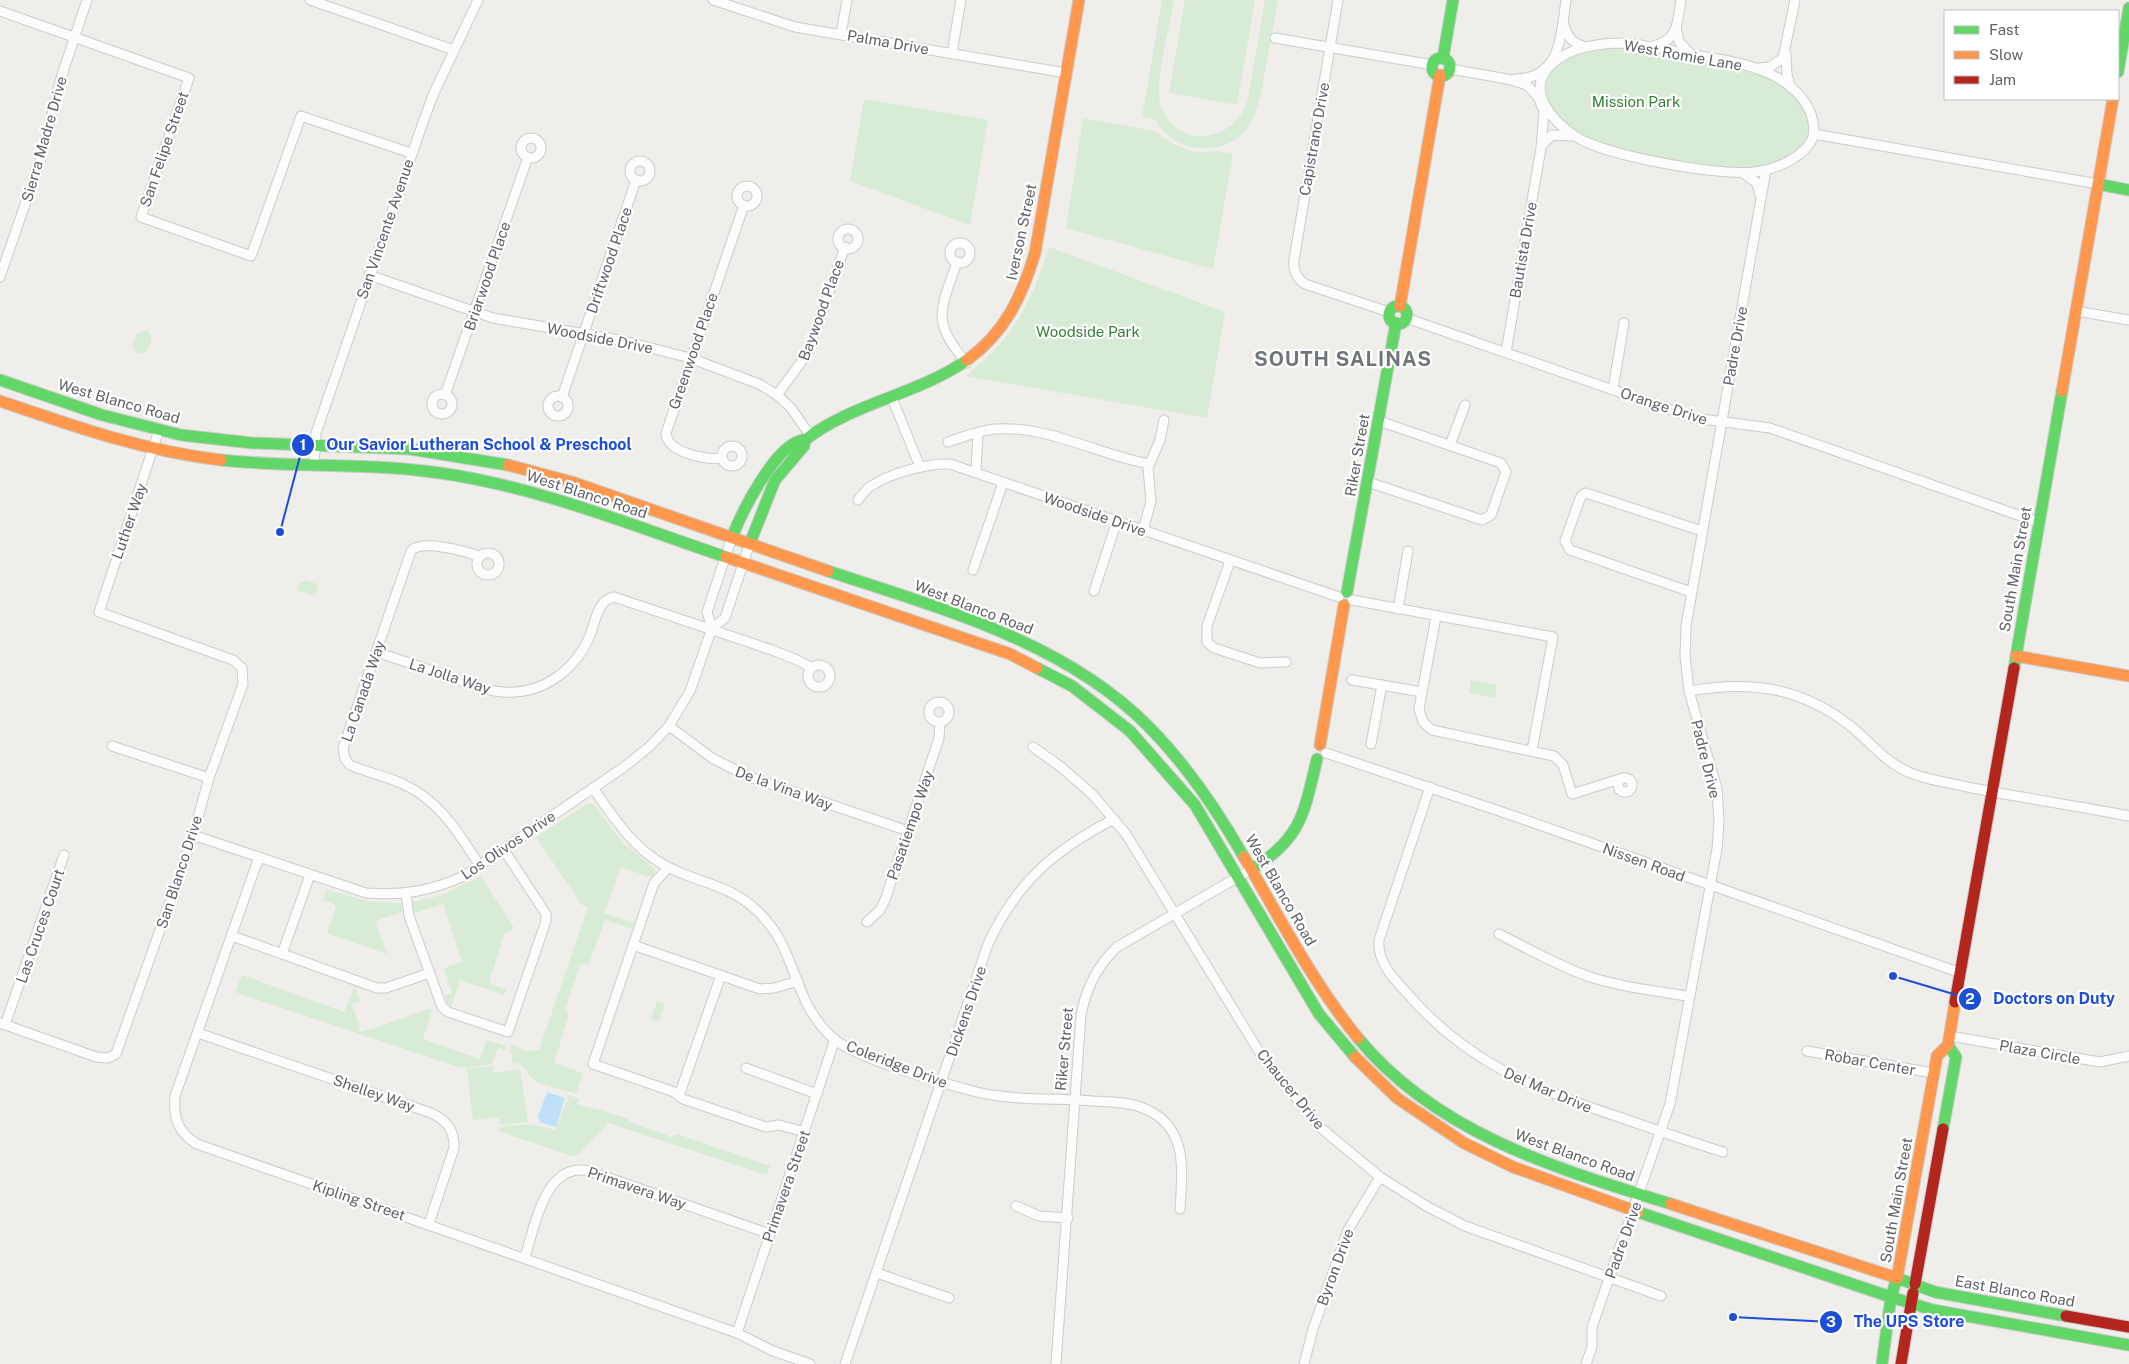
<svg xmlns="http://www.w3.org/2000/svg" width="2129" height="1364" viewBox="0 0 2129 1364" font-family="'Public Sans',sans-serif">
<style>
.green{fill:#d8ebd6}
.water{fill:#bfe0f9}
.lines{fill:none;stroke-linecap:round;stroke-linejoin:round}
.street-casing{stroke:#cbcccc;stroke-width:11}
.fast-casing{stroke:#cacacb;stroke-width:13}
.slow-casing{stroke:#cacacb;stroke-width:13}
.jam-casing{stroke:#cacacb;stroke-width:13}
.street{stroke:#fdfcfc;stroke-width:9}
.fast{stroke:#63d668;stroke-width:11}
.slow{stroke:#ff974d;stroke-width:11}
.jam{stroke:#b3261e;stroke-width:11}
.labels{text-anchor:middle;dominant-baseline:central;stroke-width:4.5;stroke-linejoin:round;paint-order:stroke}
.street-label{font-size:15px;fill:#5f6368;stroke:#fff}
.park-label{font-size:15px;fill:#348238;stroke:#fff}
.district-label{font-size:20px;font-weight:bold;letter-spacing:1px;fill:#70757a;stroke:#fff}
.leader{fill:none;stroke:#1d4ed8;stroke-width:2}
.callout-dot{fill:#1d4ed8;stroke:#fff;stroke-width:2}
.mark-label{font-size:15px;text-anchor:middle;font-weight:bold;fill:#fff}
.callout-label{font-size:16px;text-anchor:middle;font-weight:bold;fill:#1d4ed8;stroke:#fff;stroke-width:4.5;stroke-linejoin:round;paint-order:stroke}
</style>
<rect width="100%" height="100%" fill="#efeeea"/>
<!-- green -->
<g class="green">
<path d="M1162 0H1174C1170 25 1155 80 1160 102 1172 151 1235 145 1248 99L1265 0H1278C1274 22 1270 43 1266 65 1260 103 1255 147 1205 148 1183 149 1166 137 1154 119L1142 117Z"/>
<polygon points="1185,0 1255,0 1237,105 1169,93"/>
<polygon points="1613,43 1739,63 1781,81 1805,103 1814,134 1796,157 1743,173 1613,153 1567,131 1541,96 1541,86 1555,61"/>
<polygon points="864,99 988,120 970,225 850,181"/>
<polygon points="1083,118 1154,131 1173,144 1194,152 1216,151 1233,154 1213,269 1066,228"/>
<path d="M1049 247 1225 312 1207 418 965 376C1012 340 1032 303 1049 247Z"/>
<polygon points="148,330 152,339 147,351 142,354 136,352 132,345 137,334"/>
<polygon points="305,580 317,584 318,589 314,596 297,590 299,584"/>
<polygon points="1471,680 1497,685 1495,698 1469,693"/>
<polygon points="587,804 593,804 623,843 656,870 653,878 621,867 604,913 634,923 632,929 605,920 589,963 580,965 565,1010 569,1014 554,1063 583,1073 576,1094 536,1082 519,1063 511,1064 513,1054 509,1052 512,1045 528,1051 539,1050 588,907 582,905 536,837"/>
<polygon points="481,876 514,928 504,934 489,983 507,990 504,995 460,980 451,1007 447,1004 445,995 452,993 444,968 462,962 443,904 415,913 412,902 442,895"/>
<polygon points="326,890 372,902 401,903 402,912 375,921 387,954 327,933 336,908 334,904 323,900"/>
<polygon points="242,975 344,1012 355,986 360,1001 351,1003 360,1027 359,1032 379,1027 429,1008 432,1011 423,1039 480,1059 487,1040 506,1046 505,1050 498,1048 492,1064 467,1068 455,1066 235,992"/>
<polygon points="657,1001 665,1004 659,1021 651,1019"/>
<polygon points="493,1066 493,1073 520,1069 528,1122 501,1125 499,1117 473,1120 467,1069"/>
<polygon points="569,1095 579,1099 577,1104 628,1118 629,1122 672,1137 677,1134 770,1166 767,1175 608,1123 578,1155 572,1156 498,1131 501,1127 529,1124 555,1130"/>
</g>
<!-- water -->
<polygon class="water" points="547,1092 565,1098 556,1127 540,1122 538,1117"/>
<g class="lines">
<!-- street casing -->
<g class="street-casing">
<g id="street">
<polyline points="310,0 454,50"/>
<polyline points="713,0 795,27 1066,73"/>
<path d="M1338 0 1294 260C1293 270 1296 278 1305 284L1389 312"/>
<polyline points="0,11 189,78 141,217 251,256 301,116 411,153"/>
<path d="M1564 24C1567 38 1574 45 1588 47"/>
<polyline points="1676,27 1679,42 1691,54"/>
<polyline points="841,34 847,0"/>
<polyline points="1275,38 1433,65"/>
<path d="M1624 43C1646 45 1667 50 1688 54 1730 61 1792 67 1811 114 1814 124 1816 135 1810 143 1799 160 1773 170 1754 172 1719 176 1604 156 1575 136 1552 121 1523 88 1553 63 1571 47 1601 43 1624 43Z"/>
<path d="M1653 46C1679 40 1677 23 1681 0"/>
<polyline points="952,53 961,0"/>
<polyline points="1786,54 1787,75 1791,88"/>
<polyline points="1759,68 1770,67 1783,58 1795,0"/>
<polyline points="1450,69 1507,79 1527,85 1538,97 1544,111 1541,148 1506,352"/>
<path d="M1515 79C1561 79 1561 35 1566 0"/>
<polyline points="1814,134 2098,184"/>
<circle cx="531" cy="148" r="10"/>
<polyline points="1542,145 1552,135 1572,136"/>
<circle cx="640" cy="171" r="10"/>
<polyline points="1743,173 1757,183 1760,195"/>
<circle cx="747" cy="196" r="10"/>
<circle cx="848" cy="239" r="10"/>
<circle cx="960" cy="253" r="10"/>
<path d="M957 262C941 309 930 322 967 363"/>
<polyline points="369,275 493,318 620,340 690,358 759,384 777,395 791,408 810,435"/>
<polyline points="0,277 41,158 61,78 87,0"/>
<polyline points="2076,311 2129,320"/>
<polyline points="1406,318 1694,418 1770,428 2038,522"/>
<polyline points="1613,389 1624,323"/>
<circle cx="442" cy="404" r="10"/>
<polyline points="445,395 528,157"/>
<polyline points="777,395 807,354 845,247"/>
<circle cx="558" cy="406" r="10"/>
<polyline points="562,397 636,180"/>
<polyline points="892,398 920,467"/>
<path d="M948 442C963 437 980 430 996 429 1047 425 1099 455 1149 464"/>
<polyline points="1450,445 1465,405"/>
<circle cx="732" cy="456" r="10"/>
<path d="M722 458C706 460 667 453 666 433L744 205"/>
<polyline points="314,466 316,433 421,128 433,95 478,0"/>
<polyline points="976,472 978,433"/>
<polyline points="1368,482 1482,520 1491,515 1506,472 1501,463 1379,421"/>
<path d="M858 500C862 495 866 489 871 486 891 473 927 463 950 464L1339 597"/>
<polyline points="1143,531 1151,501 1148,468 1160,440 1164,420"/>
<circle cx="488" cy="564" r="11"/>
<path d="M480 557C466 551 421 539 411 551L343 748 345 759 350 765C368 773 387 776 405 785 441 802 459 834 480 866"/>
<polyline points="1230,561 1207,626 1207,642 1214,648 1260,663 1286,662"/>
<polyline points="973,570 1003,483"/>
<polyline points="1094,591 1117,521"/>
<polyline points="1691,592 1570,550 1565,541 1581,496 1586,493 1702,531"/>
<polyline points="1352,600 1553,637 1532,750"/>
<polyline points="1398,609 1408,551"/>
<polyline points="1436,617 1419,709 1423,722 1432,730 1554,756 1563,765 1572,794 1623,778"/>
<polyline points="712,628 725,618 750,543"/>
<path d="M376 652C401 660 427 669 452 678 468 683 485 691 503 692 543 695 577 669 591 633 596 619 598 600 614 597L772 650 797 660 812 668"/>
<circle cx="819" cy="676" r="11"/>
<polyline points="1352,680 1422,692"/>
<path d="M1689 691C1751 680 1802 687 1853 728 1873 745 1887 764 1913 774 1932 781 1952 783 1972 788 2024 798 2077 806 2129 816"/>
<circle cx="939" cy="712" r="10"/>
<polyline points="669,726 712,758 747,776 908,831"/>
<polyline points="1371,744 1382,685"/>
<polyline points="112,746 209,778"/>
<polyline points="1033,747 1061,767 1092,794 1126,834 1263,1058 1321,1128 1380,1177 1428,1207 1465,1226 1661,1296"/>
<polyline points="1326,753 1511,815 1961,973"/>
<circle cx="1625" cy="785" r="7"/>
<path d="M1430 787 1379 940C1377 961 1392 977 1406 992 1466 1062 1533 1089 1619 1117 1653 1129 1688 1141 1723 1152"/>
<path d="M593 788C617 823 639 857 681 873 708 884 729 887 753 907 788 938 788 965 807 1004 814 1017 822 1029 834 1039 859 1059 935 1081 969 1090 1006 1101 1054 1098 1093 1101 1114 1102 1136 1102 1155 1114 1188 1135 1182 1175 1180 1209"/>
<path d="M193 835 366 893C402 896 431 891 464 876L624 767 649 747 669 726 690 691 712 628 707 612 732 537"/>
<path d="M259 857 175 1096C173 1117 178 1133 197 1144L737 1333 773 1351 810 1364"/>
<polyline points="668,868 654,883 593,1064 674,1092 683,1099 766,1127 779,1125 805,1132"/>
<polyline points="406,894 409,916 442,1007 448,1012 508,1032 546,921 546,914 504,850"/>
<polyline points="867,922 880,910 885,900 939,738 940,722"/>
<path d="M1499 934C1529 949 1558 966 1590 977 1622 987 1655 991 1688 996"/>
<polyline points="232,936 377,988 386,988 430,973"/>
<polyline points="633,945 760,989 774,988 798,981"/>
<polyline points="282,954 310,875"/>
<polyline points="0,1023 96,1057 108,1058 116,1054 190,845 209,778 243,684 242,668 233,660 99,612 159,430"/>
<polyline points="5,1025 64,855"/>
<path d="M198 1033 431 1113C447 1120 455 1131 454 1148L429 1224"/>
<polyline points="1950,1036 2100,1062 2129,1056"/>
<polyline points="1807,1051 1933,1073"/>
<polyline points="746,1068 817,1094"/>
<polyline points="679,1096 721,975"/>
<polyline points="1016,1206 1039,1216 1068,1218"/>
<path d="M525 1257C535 1226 545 1161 589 1171L770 1234"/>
<polyline points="877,1273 949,1298"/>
<polyline points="737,1333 835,1039"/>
<path d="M845 1364 988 944C1017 882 1054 850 1114 819"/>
<path d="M1056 1364 1081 1015C1086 988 1097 966 1117 947L1252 869"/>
<polyline points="1304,1364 1313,1329 1348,1230 1380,1177"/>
<polyline points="1586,1364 1592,1347 1592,1327 1670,1104 1717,849 1719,822 1717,789 1689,691 1685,656 1686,626 1766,170"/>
</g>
</g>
<!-- fast casing -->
<g class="fast-casing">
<g id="fast">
<polyline points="1443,58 1453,0"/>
<circle cx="1441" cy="67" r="9"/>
<polyline points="2118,72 2129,8"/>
<polyline points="2098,184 2129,190"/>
<circle cx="1398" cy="315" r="9"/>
<polyline points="0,380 102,415 181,435 252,443 410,449 508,465"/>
<path d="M221 460C294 468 367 462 440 473 539 487 631 525 726 557"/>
<path d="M732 537C742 512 775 445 803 440"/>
<path d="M750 543 775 480 804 446 805 440C852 403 917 395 967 360"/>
<path d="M828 571C939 608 1064 641 1148 726 1187 765 1217 810 1244 857"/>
<polyline points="1347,592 1396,323"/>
<polyline points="1037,668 1072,686 1130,731 1195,805 1319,1014 1355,1057"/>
<polyline points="2014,668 2062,391"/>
<path d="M1252 869C1302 838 1304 813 1317 759"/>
<path d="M1358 1038C1437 1134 1558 1169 1671 1204"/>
<polyline points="1943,1129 1956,1057 1948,1045"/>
<polyline points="1638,1212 1891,1297"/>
<polyline points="1891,1297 1933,1310 2129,1345"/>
<polyline points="1882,1364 1891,1297 1897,1278 1935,1292 2066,1316"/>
</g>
</g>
<!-- slow casing -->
<g class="slow-casing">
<g id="slow">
<polyline points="1400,306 1440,75"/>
<path d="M967 360C1005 333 1022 296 1035 253L1079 0"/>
<polyline points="2062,391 2113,99"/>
<path d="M0 401C73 426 144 451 221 460"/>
<polyline points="508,465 572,482 828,571"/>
<polyline points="726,557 1010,654 1037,668"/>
<polyline points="2016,656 2129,676"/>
<polyline points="1320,745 1344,605"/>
<path d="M1244 857C1280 918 1313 983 1358 1038"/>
<polyline points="1355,1057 1397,1098 1464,1143 1513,1167 1638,1212"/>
<polyline points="1671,1204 1897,1278"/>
<polyline points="1897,1278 1937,1056 1948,1045 1955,1002"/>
</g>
</g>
<!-- jam casing -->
<g class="jam-casing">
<g id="jam">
<polyline points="1955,1002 2014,668"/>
<polyline points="1915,1284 1943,1129"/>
<polyline points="2066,1316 2129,1327"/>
<polyline points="1901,1364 1913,1293"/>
</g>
</g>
<!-- street -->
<use href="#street" class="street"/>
<!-- fast -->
<use href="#fast" class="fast"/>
<!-- slow -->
<use href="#slow" class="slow"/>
<!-- jam -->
<use href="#jam" class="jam"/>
</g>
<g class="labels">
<!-- street labels -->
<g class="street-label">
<text transform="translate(888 42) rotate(10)">Palma Drive</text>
<text transform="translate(1683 55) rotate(10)">West Romie Lane</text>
<text transform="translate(44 139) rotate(-74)">Sierra Madre Drive</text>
<text transform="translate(1314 139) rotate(-80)">Capistrano Drive</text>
<text transform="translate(164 149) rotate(-71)">San Felipe Street</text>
<text transform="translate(385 229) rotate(-71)">San Vincente Avenue</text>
<text transform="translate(1021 232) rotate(-78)">Iverson Street</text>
<text transform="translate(1523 250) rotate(-80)">Bautista Drive</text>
<text transform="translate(609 260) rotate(-71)">Driftwood Place</text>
<text transform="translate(487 276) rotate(-71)">Briarwood Place</text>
<text transform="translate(821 310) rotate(-70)">Baywood Place</text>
<text transform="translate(600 338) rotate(11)">Woodside Drive</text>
<text transform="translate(1735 346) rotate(-80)">Padre Drive</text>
<text transform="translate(693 351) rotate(-71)">Greenwood Place</text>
<text transform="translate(119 401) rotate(16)">West Blanco Road</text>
<text transform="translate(1664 406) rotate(18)">Orange Drive</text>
<text transform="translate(1357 455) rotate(-80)">Riker Street</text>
<text transform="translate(587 494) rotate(18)">West Blanco Road</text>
<text transform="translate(1095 514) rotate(19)">Woodside Drive</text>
<text transform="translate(129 521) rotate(-71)">Luther Way</text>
<text transform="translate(2015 569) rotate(-80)">South Main Street</text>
<text transform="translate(974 607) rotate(21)">West Blanco Road</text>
<text transform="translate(450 676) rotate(18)">La Jolla Way</text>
<text transform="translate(363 691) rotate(-71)">La Canada Way</text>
<text transform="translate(1706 759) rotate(76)">Padre Drive</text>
<text transform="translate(784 788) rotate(20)">De la Vina Way</text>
<text transform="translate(910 825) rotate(-71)">Pasatiempo Way</text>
<text transform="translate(508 845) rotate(-34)">Los Olivos Drive</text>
<text transform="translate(1644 862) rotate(20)">Nissen Road</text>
<text transform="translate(179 872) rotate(-72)">San Blanco Drive</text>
<text transform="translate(1281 890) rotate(60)">West Blanco Road</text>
<text transform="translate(40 926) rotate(-71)">Las Cruces Court</text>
<text transform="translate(966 1011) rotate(-71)">Dickens Drive</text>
<text transform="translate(1064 1049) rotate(-85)">Riker Street</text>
<text transform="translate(2040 1052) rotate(10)">Plaza Circle</text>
<text transform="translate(1870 1062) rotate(10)">Robar Center</text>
<text transform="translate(897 1064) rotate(21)">Coleridge Drive</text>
<text transform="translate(1291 1089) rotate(51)">Chaucer Drive</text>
<text transform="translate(1548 1090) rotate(23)">Del Mar Drive</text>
<text transform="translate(374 1093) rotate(19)">Shelley Way</text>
<text transform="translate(1575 1155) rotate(20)">West Blanco Road</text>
<text transform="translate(786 1186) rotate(-71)">Primavera Street</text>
<text transform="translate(637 1188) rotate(19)">Primavera Way</text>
<text transform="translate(359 1200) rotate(19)">Kipling Street</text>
<text transform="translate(1896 1200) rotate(-80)">South Main Street</text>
<text transform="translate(1623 1240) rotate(-70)">Padre Drive</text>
<text transform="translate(1335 1267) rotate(-70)">Byron Drive</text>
<text transform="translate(2015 1291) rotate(10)">East Blanco Road</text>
</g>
<!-- park labels -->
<g class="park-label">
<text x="1636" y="101">Mission Park</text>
<text x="1088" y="331">Woodside Park</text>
</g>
<!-- district labels -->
<g class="district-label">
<text x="1343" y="359">SOUTH SALINAS</text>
</g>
</g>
<!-- callouts -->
<path class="leader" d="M280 532L303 445M1893 976L1970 999M1733 1317L1831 1322"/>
<g class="callout-dot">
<circle cx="280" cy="532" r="5"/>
<circle cx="1893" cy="976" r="5"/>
<circle cx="1733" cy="1317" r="5"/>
<circle cx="303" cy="445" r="12"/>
<circle cx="1970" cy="999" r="12"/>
<circle cx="1831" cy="1322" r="12"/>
</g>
<g class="mark-label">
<text x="303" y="450">1</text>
<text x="1970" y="1004">2</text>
<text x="1831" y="1327">3</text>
</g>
<g class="callout-label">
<text x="479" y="450">Our Savior Lutheran School &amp; Preschool</text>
<text x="2054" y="1004">Doctors on Duty</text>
<text x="1909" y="1327">The UPS Store</text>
</g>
<!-- legend -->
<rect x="1944" y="10" width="175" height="90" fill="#ffffff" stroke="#bfc1c3"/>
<rect x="1954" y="26" width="25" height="8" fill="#63d668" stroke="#bfc1c3"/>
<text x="1989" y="35" font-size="15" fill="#5f6368">Fast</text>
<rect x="1954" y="51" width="25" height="8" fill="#ff974d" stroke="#bfc1c3"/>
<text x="1989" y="60" font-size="15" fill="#5f6368">Slow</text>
<rect x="1954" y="76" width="25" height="8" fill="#b3261e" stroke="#bfc1c3"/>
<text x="1989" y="85" font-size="15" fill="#5f6368">Jam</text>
</svg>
